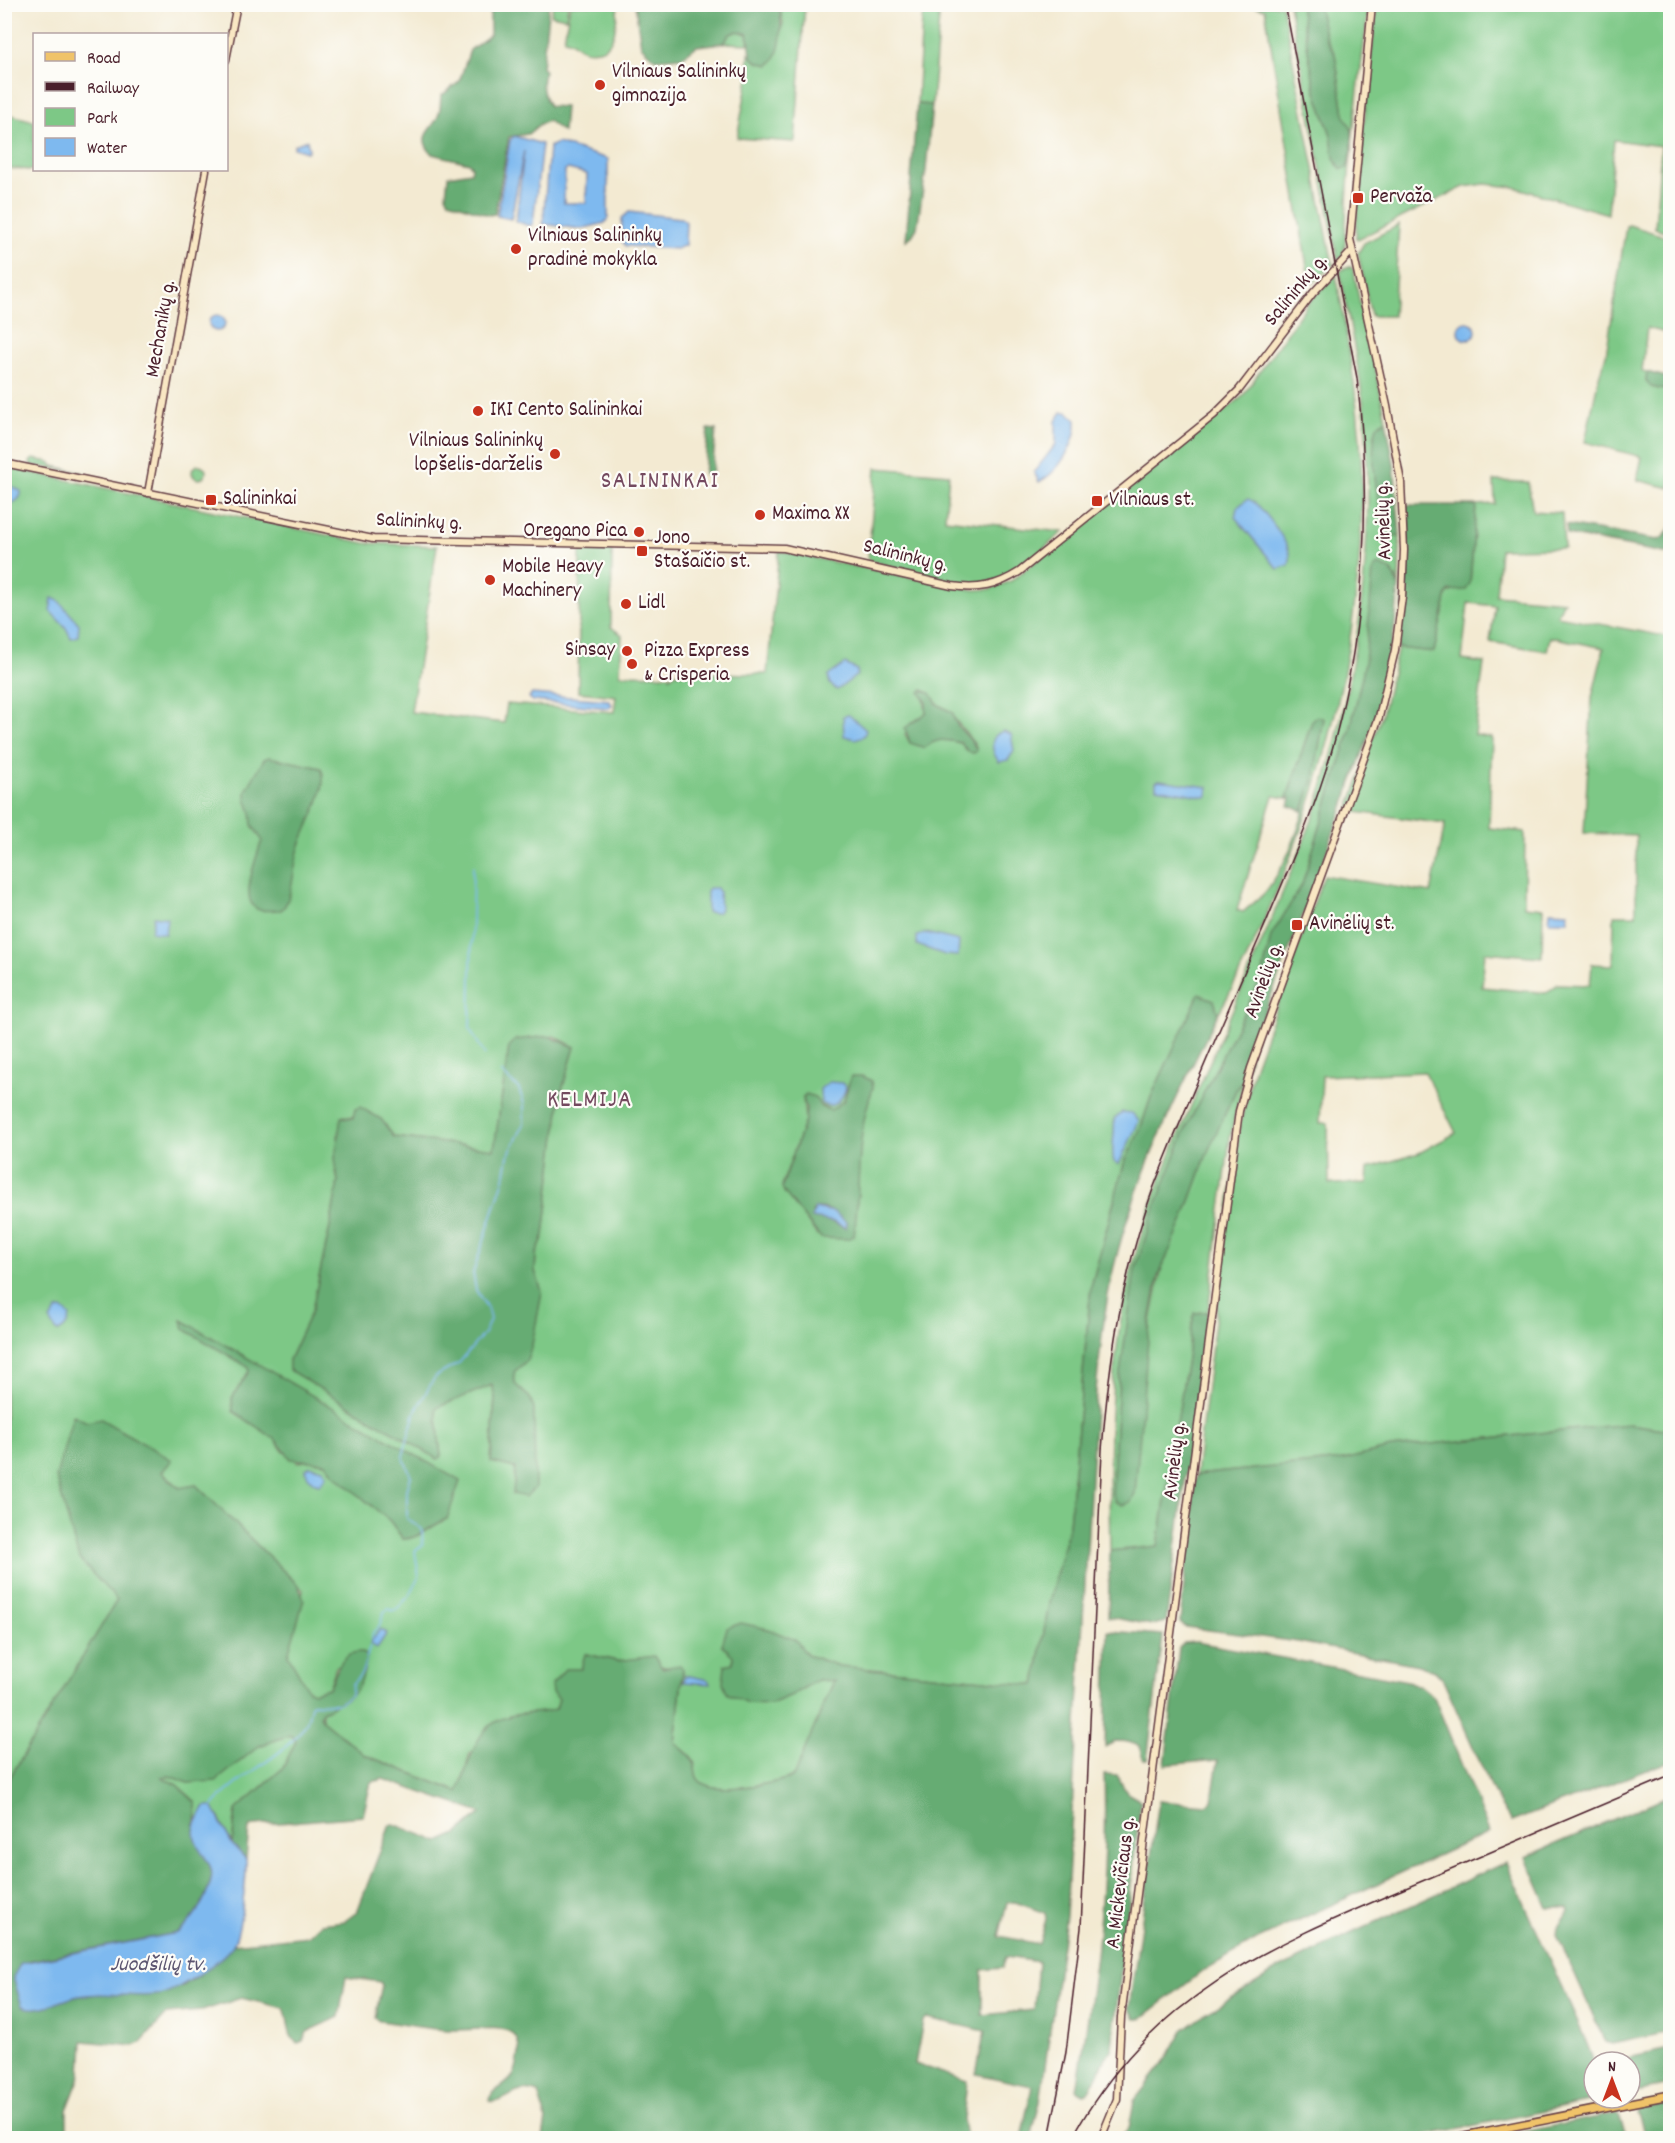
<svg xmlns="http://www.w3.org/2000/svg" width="1675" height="2143" viewBox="0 0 1675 2143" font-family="Dekko,sans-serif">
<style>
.green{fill:#7dc886;stroke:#647458;stroke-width:1.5;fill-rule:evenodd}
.forest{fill:#66ac73;stroke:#58664f;stroke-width:1.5;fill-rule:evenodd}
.water{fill:#7eb9ef;stroke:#646c8d;stroke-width:1.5;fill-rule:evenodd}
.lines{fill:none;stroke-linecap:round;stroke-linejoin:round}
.stream{stroke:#7eb9ef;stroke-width:1.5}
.secondary-casing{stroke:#633d44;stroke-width:9}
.primary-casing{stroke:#633d44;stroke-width:10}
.secondary{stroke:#f9e7c3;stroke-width:6}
.primary{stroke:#f0c369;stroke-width:7}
.rail{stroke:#4a1f2b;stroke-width:1.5}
.poi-dot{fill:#c8321e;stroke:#fdfcf7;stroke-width:2}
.labels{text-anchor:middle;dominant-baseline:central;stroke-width:4.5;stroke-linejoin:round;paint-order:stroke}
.poi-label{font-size:21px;fill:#4a1f2b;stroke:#fdfcf7;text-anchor:start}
.street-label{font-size:21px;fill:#4a1f2b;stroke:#fdfcf7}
.water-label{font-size:22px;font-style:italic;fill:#5c5570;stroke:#fdfcf7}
.quarter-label{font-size:24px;letter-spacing:1.5px;fill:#74495f;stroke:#fdfcf7}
</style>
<rect width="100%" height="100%" fill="#fdfcf7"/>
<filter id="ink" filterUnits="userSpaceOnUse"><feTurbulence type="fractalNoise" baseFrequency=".0167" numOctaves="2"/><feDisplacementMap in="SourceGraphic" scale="12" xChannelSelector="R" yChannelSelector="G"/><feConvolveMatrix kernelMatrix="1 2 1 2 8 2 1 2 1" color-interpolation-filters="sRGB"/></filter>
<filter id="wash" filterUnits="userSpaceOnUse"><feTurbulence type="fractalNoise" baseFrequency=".008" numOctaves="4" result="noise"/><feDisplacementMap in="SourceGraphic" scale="24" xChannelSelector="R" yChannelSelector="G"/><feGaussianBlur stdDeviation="1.35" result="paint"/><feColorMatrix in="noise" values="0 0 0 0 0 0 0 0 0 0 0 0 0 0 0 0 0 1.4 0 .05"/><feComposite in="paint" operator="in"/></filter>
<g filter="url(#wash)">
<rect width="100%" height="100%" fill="#f3ead2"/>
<!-- green -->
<g class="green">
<polygon points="553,5 568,5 566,18 551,15"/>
<path d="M570 5H618C616 20 617 46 599 50 593 51 586 52 580 48 573 44 573 40 564 39Z"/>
<polygon points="779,5 805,5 795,142 737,138 748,79 749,54 757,62 772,63 783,23"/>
<polygon points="927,5 940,5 932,105 917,104 922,19"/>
<polygon points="1248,5 1282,5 1333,265 1313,283 1309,279 1265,9"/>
<path d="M1289 5H1300L1315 89 1331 135 1337 165 1347 168 1352 151V130L1344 114 1335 54 1326 39 1318 5H1369C1359 84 1347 164 1345 244L1343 255 1338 261Z"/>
<polygon points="1377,5 1670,5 1670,233 1655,228 1661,146 1614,140 1608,214 1514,187 1485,184 1464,187 1358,239 1356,238 1358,176"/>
<polygon points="738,31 747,34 749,44 724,43 730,34"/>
<polygon points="4,113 34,121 34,170 43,171 5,168"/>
<polygon points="1399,225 1393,316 1371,316 1358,253 1364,243"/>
<polygon points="1629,225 1670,238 1670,334 1647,328 1642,371 1647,372 1646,380 1651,387 1670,391 1670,488 1637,480 1642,457 1585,442 1599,376 1606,355 1626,226"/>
<path d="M1346 267H1351L1354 271 1367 343 1373 357 1386 420 1381 422C1368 439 1376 498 1383 518 1385 524 1390 530 1393 535L1400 536 1399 587 1396 577 1365 663 1350 731 1302 885 1269 946 1262 977 1186 1128 1119 1380 1112 1494 1115 1501 1163 1261 1183 1220 1208 1151 1236 1090 1243 1081 1230 1138 1208 1312 1194 1313 1158 1547 1110 1551C1108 1461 1108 1369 1129 1280 1146 1207 1177 1139 1206 1071 1243 986 1280 902 1314 815 1356 688 1377 546 1364 411 1359 364 1348 318 1340 272Z"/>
<path d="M1336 275C1349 347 1362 418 1362 491 1361 641 1327 780 1266 916 1251 949 1237 982 1218 1014L1214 1000 1199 995 1151 1097 1140 1130 1124 1164 1091 1287 1069 1525 1049 1603 1035 1685 839 1666 807 1655 800 1649 722 1645 733 1655V1663L725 1665 792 1695 817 1680H834L795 1775C781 1784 711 1795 699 1781 693 1774 697 1766 693 1759 689 1753 680 1748 675 1743L683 1671 635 1660 617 1661 586 1654 581 1669 552 1692 559 1699 556 1709 470 1753 459 1792 365 1755 322 1720V1711L333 1706 367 1656 357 1652 336 1667 329 1688 314 1692 308 1690 288 1655 303 1590 196 1485 180 1488 162 1471 171 1460 79 1558 118 1600 5 1787V467L365 543 437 546 411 712 504 723 507 704 614 712 616 696 578 692 580 547 612 548 611 627 622 635 620 674 670 675V677L676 673 767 674 779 551 974 590 990 589 1011 581 1242 397 1308 303ZM924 697 934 698 937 704 947 709 976 746 968 752 961 743 940 739 910 743 905 734 926 714ZM1324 718C1314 773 1302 844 1267 890 1261 898 1251 905 1243 912L1237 910 1273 796 1287 798 1312 721ZM554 1036 575 1047 561 1093 544 1235 536 1255 535 1271 542 1292 527 1360 514 1372 515 1384 530 1398 515 1468 491 1462 495 1397 494 1390 489 1384 436 1408 441 1457 289 1360 312 1310 331 1222 338 1182 335 1166 343 1116 381 1119 394 1137 494 1149 509 1047ZM849 1082 871 1094C858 1115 854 1173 858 1197L817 1235 782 1187 783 1182 805 1120 803 1098 831 1110 844 1101ZM248 1366 447 1519C432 1525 419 1539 403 1539L390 1521 335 1475 326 1463 315 1460 298 1462 283 1451 275 1439 233 1411 232 1398 250 1371Z"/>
<polygon points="33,459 50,462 53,466 84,473 31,465 30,462"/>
<circle cx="199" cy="472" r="7"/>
<path d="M876 468 949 474 945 519 1063 532C1045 547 1026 566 1004 577 963 596 909 571 868 560Z"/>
<path d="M1494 481 1528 482 1533 511 1562 513 1564 548 1500 549 1496 595 1564 601 1557 616 1670 637V1430L1629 1424 1391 1448 1344 1460 1196 1475 1239 1128 1255 1066 1324 875 1431 893 1445 824 1348 811 1383 711 1398 648 1434 652 1447 594 1470 583 1476 505 1495 504ZM1468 603 1495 606 1490 642 1547 651 1550 637 1604 648 1592 697 1584 833 1636 835V915H1614L1613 965 1592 964 1590 985 1558 984 1546 993 1482 987 1485 952 1542 957 1543 908 1524 906 1525 832 1489 828 1492 738 1475 735 1484 663 1462 660ZM1425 1072 1456 1133 1419 1153 1368 1168 1367 1183 1329 1184 1328 1123H1320L1322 1076Z"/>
<polygon points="290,1735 296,1741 283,1768 236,1810 232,1844 218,1816 205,1806 197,1822 196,1802 177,1785 161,1777 169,1776 188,1783 244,1757 259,1746"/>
</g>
<!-- forest -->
<g class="forest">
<path d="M493 5H549L542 67 545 71C539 84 544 97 549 106L565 107 563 132 548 121 540 124 528 134 509 137 495 214 489 215 449 201 446 195 448 176 471 172 472 167 469 163 432 154C415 135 433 130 438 116 441 110 440 103 441 96L459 82 470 50 490 35V11Z"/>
<path d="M635 5H779C782 21 784 53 769 65 744 61 753 51 748 34L738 31 730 34 724 43 697 46 682 57 655 59 641 46Z"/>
<polygon points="1300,5 1318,5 1326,39 1335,54 1344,114 1352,130 1352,151 1347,168 1341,169 1334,158 1331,135 1315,89"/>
<polygon points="917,104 932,105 926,170 917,228 912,236 906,240"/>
<polygon points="1647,372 1670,378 1670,391 1651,387 1646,380"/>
<path d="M1386 420 1394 463 1400 536 1393 535C1377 519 1367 444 1378 425Z"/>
<polygon points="708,429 716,430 712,475 704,474"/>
<polygon points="1406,505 1476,505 1470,583 1466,590 1450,591 1447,594 1434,652 1398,648 1407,569"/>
<polygon points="1566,525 1658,540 1664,537 1670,528 1670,554 1567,535"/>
<polygon points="1378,565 1391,570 1399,587 1394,632 1375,719 1309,900 1257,1031 1243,1081 1236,1090 1208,1151 1183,1220 1158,1277 1149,1328 1135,1493 1131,1502 1122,1505 1115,1501 1112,1494 1119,1380 1135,1270 1155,1207 1186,1128 1262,977 1271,936 1302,885 1350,731 1365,663 1373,569"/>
<path d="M922 690 931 693 937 704 953 713C954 729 972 736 977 751L974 753 968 752 961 743C946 740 938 737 925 748L910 743 905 728 926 713V701L920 692Z"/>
<polygon points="1317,717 1324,718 1314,777 1303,811 1289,806 1291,798 1287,798 1312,721"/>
<path d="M269 757 321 768C331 786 305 829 299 848 294 862 292 904 281 910 274 910 264 912 257 909 238 900 258 854 262 840L252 825 251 812 246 799V791L264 759Z"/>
<path d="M1199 994 1214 1000 1218 1014C1180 1090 1140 1168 1118 1251 1105 1297 1101 1344 1096 1391L1066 1916 1040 2102 1031 2138H1021L1032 2086 976 2074 985 2031 927 2018 923 2021 915 2064 967 2081 963 2119 966 2138H543L546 2119 538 2093C515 2083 507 2105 489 2101 488 2091 511 2085 515 2072 533 2014 487 2031 453 2030 429 2030 404 2024 379 2021L375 2018 382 1985 380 1982 346 1977 339 2017 307 2032 303 2041 298 2043C286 2037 290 2020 284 2008L241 1998 202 2011 167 2014 141 2043 134 2046 83 2041 81 2074 67 2110V2138H5L4 1787 117 1600 79 1559 56 1477 73 1415 87 1422 101 1419 172 1460 162 1472 179 1488 196 1485 298 1585 304 1599 288 1655 308 1690 314 1692 329 1688C338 1672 339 1650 363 1652L367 1656C361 1693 355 1696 322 1711L320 1715 322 1720 365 1755 458 1792C471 1761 474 1721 515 1715 528 1712 544 1714 556 1709L559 1699 552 1692 551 1685 565 1669H581L585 1654 617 1661 654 1656 662 1668 680 1665 683 1669 675 1743C681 1748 692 1755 694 1763 696 1769 694 1775 699 1780 711 1796 776 1783 793 1777L834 1681 817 1680 792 1695 771 1704 748 1703 728 1694 723 1683 725 1665 733 1663V1656L722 1645 727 1628 741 1623 768 1629 796 1640 807 1655 839 1666 1035 1685 1049 1603 1069 1525 1091 1287 1124 1164 1140 1130 1151 1097ZM290 1735 296 1741 283 1768 236 1810 232 1844 246 1859 249 1828 255 1825 363 1816 371 1782 383 1779 481 1813 457 1834 439 1842 394 1824 390 1825 357 1912 345 1921 321 1924 308 1936 233 1944 198 1976 181 1987 139 1995 115 1992 79 1996 58 2002 27 1961 177 1933C191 1925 215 1887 211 1869 208 1857 197 1848 195 1835 193 1828 197 1812 196 1803L177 1785 162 1777 169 1776 188 1783 216 1781 259 1746ZM1015 1902 1045 1913 1046 1919 1039 1944 999 1936 1007 1903ZM1006 1957 1038 1962 1034 2010 982 2015V1970L1002 1968Z"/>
<polygon points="548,1036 575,1047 561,1093 544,1235 536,1255 535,1271 542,1292 532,1345 527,1360 514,1372 515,1384 530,1398 534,1408 535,1488 525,1497 513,1494 515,1468 491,1462 495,1397 492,1385 436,1408 441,1457 438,1459 289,1370 289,1360 312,1310 331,1222 338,1182 335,1158 341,1117 353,1118 355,1109 360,1107 381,1119 394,1137 494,1149 509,1047 515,1040"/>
<path d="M851 1076H862L872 1081 873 1088C855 1136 861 1186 854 1236L847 1239 821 1238 784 1192 782 1187 805 1120 806 1109 803 1098 806 1094 815 1097 821 1107 831 1110 844 1101ZM816 1208C831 1208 841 1214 846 1228L812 1213Z"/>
<polygon points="1208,1312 1166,1622 1152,1625 1108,1617 1110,1551 1158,1546 1194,1313"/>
<path d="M182 1320 460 1481 447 1519C432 1524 418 1540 403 1539L390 1521 335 1475 326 1463 291 1459 275 1439 233 1411 232 1398 249 1371 248 1367 184 1329Z"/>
<polygon points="1629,1424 1670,1430 1670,1761 1511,1822 1496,1798 1442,1678 1435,1671 1418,1665 1298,1642 1186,1627 1180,1622 1196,1475 1344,1460 1391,1448"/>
<path d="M1108 1631 1163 1635 1147 1760H1143L1139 1746C1126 1740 1117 1739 1105 1747Z"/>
<polygon points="1196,1642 1408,1681 1423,1688 1434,1697 1489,1832 1258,1939 1203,1971 1142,2018 1135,2018 1129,2008 1159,1801 1207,1805 1212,1801 1218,1760 1165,1765 1179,1648 1184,1643"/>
<path d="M1104 1774 1117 1775 1127 1793 1141 1801 1112 2047 1088 2093 1083 2095 1077 2089C1094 1984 1108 1881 1104 1774Z"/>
<polygon points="1670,1795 1670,2032 1612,2044 1605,2042 1557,1935 1558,1927 1569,1911 1568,1908 1548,1908 1526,1857"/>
<polygon points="1506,1862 1585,2039 1594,2062 1594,2098 1607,2098 1413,2138 1119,2138 1129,2128 1134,2101 1164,2063 1183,2030 1206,2013 1279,1969 1352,1933"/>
<polygon points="1670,2049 1670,2085 1630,2093 1630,2062 1618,2060"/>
<polygon points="1670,2103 1670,2138 1646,2138 1637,2113 1640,2109"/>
<polygon points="1618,2113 1628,2138 1493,2138"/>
</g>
<!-- water -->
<g class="water">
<polygon points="514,136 542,144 533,224 529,226 516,221 524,151 511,219 497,216 510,140"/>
<polygon points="307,140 309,149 307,152 294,148 294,145"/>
<path d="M557 143 608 159V218L605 223 581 229 543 224 549 147ZM568 169 587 174 586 203H564L565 171Z"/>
<polygon points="629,212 681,218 686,222 685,245 677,249 626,246 622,241 622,218"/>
<circle cx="217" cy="323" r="8"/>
<circle cx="1467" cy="331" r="9"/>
<path d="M1062 412H1067L1076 420C1078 442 1058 473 1039 482L1034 472 1056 444V421Z"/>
<path d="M5 483 21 491C22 500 13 504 5 504Z"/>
<path d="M1247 499C1259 500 1285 539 1289 551 1291 556 1290 561 1289 565L1278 569 1235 517 1237 508Z"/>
<polygon points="52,598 59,601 79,624 78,636 71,638 66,628 50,611"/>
<polygon points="845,664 857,670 857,675 837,690 830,684 828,676"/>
<polygon points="532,694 609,700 612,705 609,708 532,701 529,697"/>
<polygon points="849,715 866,730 864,736 855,739 844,736 843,716"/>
<path d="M1004 731 1011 734 1014 751 1008 760 999 762C991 751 988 735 1004 731Z"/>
<polygon points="1159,780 1208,787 1207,797 1156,788 1156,782"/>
<polygon points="717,888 719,892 720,909 717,913 707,912 707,891 709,888"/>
<polygon points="1550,911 1568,912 1568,921 1549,921"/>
<polygon points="154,916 167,918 165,934 151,932"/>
<polygon points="926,933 959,941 958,956 945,955 917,945 917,936"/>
<path d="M829 1082 842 1083 846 1088C842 1100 833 1111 821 1103L820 1089Z"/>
<path d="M1122 1112 1132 1113 1139 1121 1119 1164 1114 1162C1110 1148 1116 1134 1114 1119Z"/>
<polygon points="815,1208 834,1212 847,1223 846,1228 834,1222 812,1218"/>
<path d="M62 1309 70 1316C69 1323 64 1331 57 1332L50 1320 57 1310Z"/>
<path d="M310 1466 323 1469 327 1475 320 1484C313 1484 306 1476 306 1469Z"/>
<polygon points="380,1629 387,1633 377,1648 370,1643"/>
<polygon points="685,1675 708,1680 710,1684 684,1682"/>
<path d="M205 1806H212L232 1844 246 1859C247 1874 241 1932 233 1945 223 1960 176 1993 157 1995 131 1998 106 1991 79 1996 62 1999 39 2014 22 2006L13 1977 21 1963 177 1933C192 1925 218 1883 210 1866 205 1855 194 1845 194 1832 194 1823 202 1813 205 1806Z"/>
</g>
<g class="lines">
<!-- stream -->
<g class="stream">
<polyline points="473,866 470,1029 485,1055"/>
<polyline points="372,1639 373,1632 379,1627 384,1612 388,1609 395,1611 410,1595 419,1577 415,1551 423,1545 422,1529 407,1519 407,1490 411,1476 404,1459 404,1452 415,1412 435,1377 459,1363 485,1332 490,1319 487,1308 476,1290 473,1273 504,1179 508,1156 524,1124 524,1104 519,1089 501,1072"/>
<path d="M211 1808C236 1775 283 1759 305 1725 309 1718 309 1711 312 1703L338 1704 351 1695 352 1684 362 1673 370 1646"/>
</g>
</g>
</g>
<g filter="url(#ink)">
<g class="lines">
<!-- secondary casing -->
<g class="secondary-casing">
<g id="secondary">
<polyline points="226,60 237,4"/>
<path d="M4 463 373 539 784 548 952 586C978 590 997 586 1019 572L1214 415 1239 390 1313 293 1352 251"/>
<polyline points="148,493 206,170"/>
<polyline points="1101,2138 1117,2099 1121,2017 1239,1111 1251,1068 1379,717 1395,650 1402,597 1404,550 1401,482 1387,406 1350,239 1372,4"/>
</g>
</g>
<!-- primary casing -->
<g class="primary-casing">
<polyline id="primary" points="1454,2138 1670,2095"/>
</g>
<!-- secondary -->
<use href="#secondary" class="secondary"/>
<!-- primary -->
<use href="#primary" class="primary"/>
<!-- rail -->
<g class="rail">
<path d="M1049 2138 1066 2052 1081 1928 1102 1450C1109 1360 1122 1275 1153 1189 1187 1103 1224 1019 1261 934 1288 870 1317 806 1335 739 1366 622 1371 497 1357 378L1285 4"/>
<path d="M1072 2138C1154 1989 1279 1942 1427 1879 1508 1845 1589 1810 1670 1776"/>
</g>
</g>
</g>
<!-- markers -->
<g class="poi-dot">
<circle cx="600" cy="85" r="6"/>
<rect x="1352" y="192" width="12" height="12" rx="3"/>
<circle cx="516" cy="249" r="6"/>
<circle cx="478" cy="411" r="6"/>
<circle cx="555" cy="454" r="6"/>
<rect x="205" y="494" width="12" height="12" rx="3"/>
<rect x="1091" y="495" width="12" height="12" rx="3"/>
<circle cx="760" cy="515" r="6"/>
<circle cx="639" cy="532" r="6"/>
<rect x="636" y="545" width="12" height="12" rx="3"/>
<circle cx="490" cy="580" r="6"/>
<circle cx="626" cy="604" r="6"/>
<circle cx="627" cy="651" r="6"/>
<circle cx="632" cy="664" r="6"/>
<rect x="1291" y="919" width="12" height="12" rx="3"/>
</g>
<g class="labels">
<!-- poi labels -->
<g class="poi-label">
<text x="612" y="73">Vilniaus Salininkų<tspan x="612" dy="24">gimnazija</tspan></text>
<text x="1370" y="198">Pervaža</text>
<text x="528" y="237">Vilniaus Salininkų<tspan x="528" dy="24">pradinė mokykla</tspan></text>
<text x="490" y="411">IKI Cento Salininkai</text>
<text x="543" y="442" text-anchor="end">Vilniaus Salininkų<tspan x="543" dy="24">lopšelis-darželis</tspan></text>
<text x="223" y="500">Salininkai</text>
<text x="1109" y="501">Vilniaus st.</text>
<text x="772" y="515">Maxima XX</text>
<text x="627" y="532" text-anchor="end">Oregano Pica</text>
<text x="654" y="539">Jono<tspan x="654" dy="24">Stašaičio st.</tspan></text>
<text x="502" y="568">Mobile Heavy<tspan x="502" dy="24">Machinery</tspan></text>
<text x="638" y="604">Lidl</text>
<text x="615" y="651" text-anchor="end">Sinsay</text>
<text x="644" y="652">Pizza Express<tspan x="644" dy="24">&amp; Crisperia</tspan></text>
<text x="1309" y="925">Avinėlių st.</text>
</g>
<!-- street labels -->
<g class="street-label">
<text transform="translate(1297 291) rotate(-50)">Salininkų g.</text>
<text transform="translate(162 329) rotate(-80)">Mechanikų g.</text>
<text transform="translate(1385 521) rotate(-92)">Avinėlių g.</text>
<text transform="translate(419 523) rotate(3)">Salininkų g.</text>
<text transform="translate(905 557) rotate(14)">Salininkų g.</text>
<text transform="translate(1265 981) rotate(-70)">Avinėlių g.</text>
<text transform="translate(1176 1461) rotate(-83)">Avinėlių g.</text>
<text transform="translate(1122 1883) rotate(-83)">A. Mickevičiaus g.</text>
</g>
<!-- water labels -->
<g class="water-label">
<text x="158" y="1965">Juodšilių tv.</text>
</g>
<!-- quarter labels -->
<g class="quarter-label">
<text x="660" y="482">SALININKAI</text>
<text x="590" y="1101">KELMIJA</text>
</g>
</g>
<!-- margin -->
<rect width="1675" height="2143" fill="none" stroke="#fdfcf7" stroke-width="24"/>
<!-- legend -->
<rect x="33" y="33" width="195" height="138" fill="#fdfcf7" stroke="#b5a4a5" stroke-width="1.5"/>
<rect x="45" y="52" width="30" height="9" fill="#f0c369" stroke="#b5a4a5" stroke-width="1.5"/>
<text x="87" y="63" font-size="18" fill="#4a1f2b">Road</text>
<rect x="45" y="82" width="30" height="9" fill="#4a1f2b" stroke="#b5a4a5" stroke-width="1.5"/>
<text x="87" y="93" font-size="18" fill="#4a1f2b">Railway</text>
<rect x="45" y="108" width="30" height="18" fill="#7dc886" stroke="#b5a4a5" stroke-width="1.5"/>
<text x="87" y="123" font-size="18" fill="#4a1f2b">Park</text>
<rect x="45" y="138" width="30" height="18" fill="#7eb9ef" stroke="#b5a4a5" stroke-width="1.5"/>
<text x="87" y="153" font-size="18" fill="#4a1f2b">Water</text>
<!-- north arrow -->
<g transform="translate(1612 2080)"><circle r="28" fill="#fdfcf7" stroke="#b5a4a5" stroke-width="1.5"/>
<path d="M0-4.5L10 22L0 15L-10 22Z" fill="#c8321e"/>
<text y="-9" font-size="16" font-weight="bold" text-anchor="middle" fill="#4a1f2b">N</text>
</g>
</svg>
